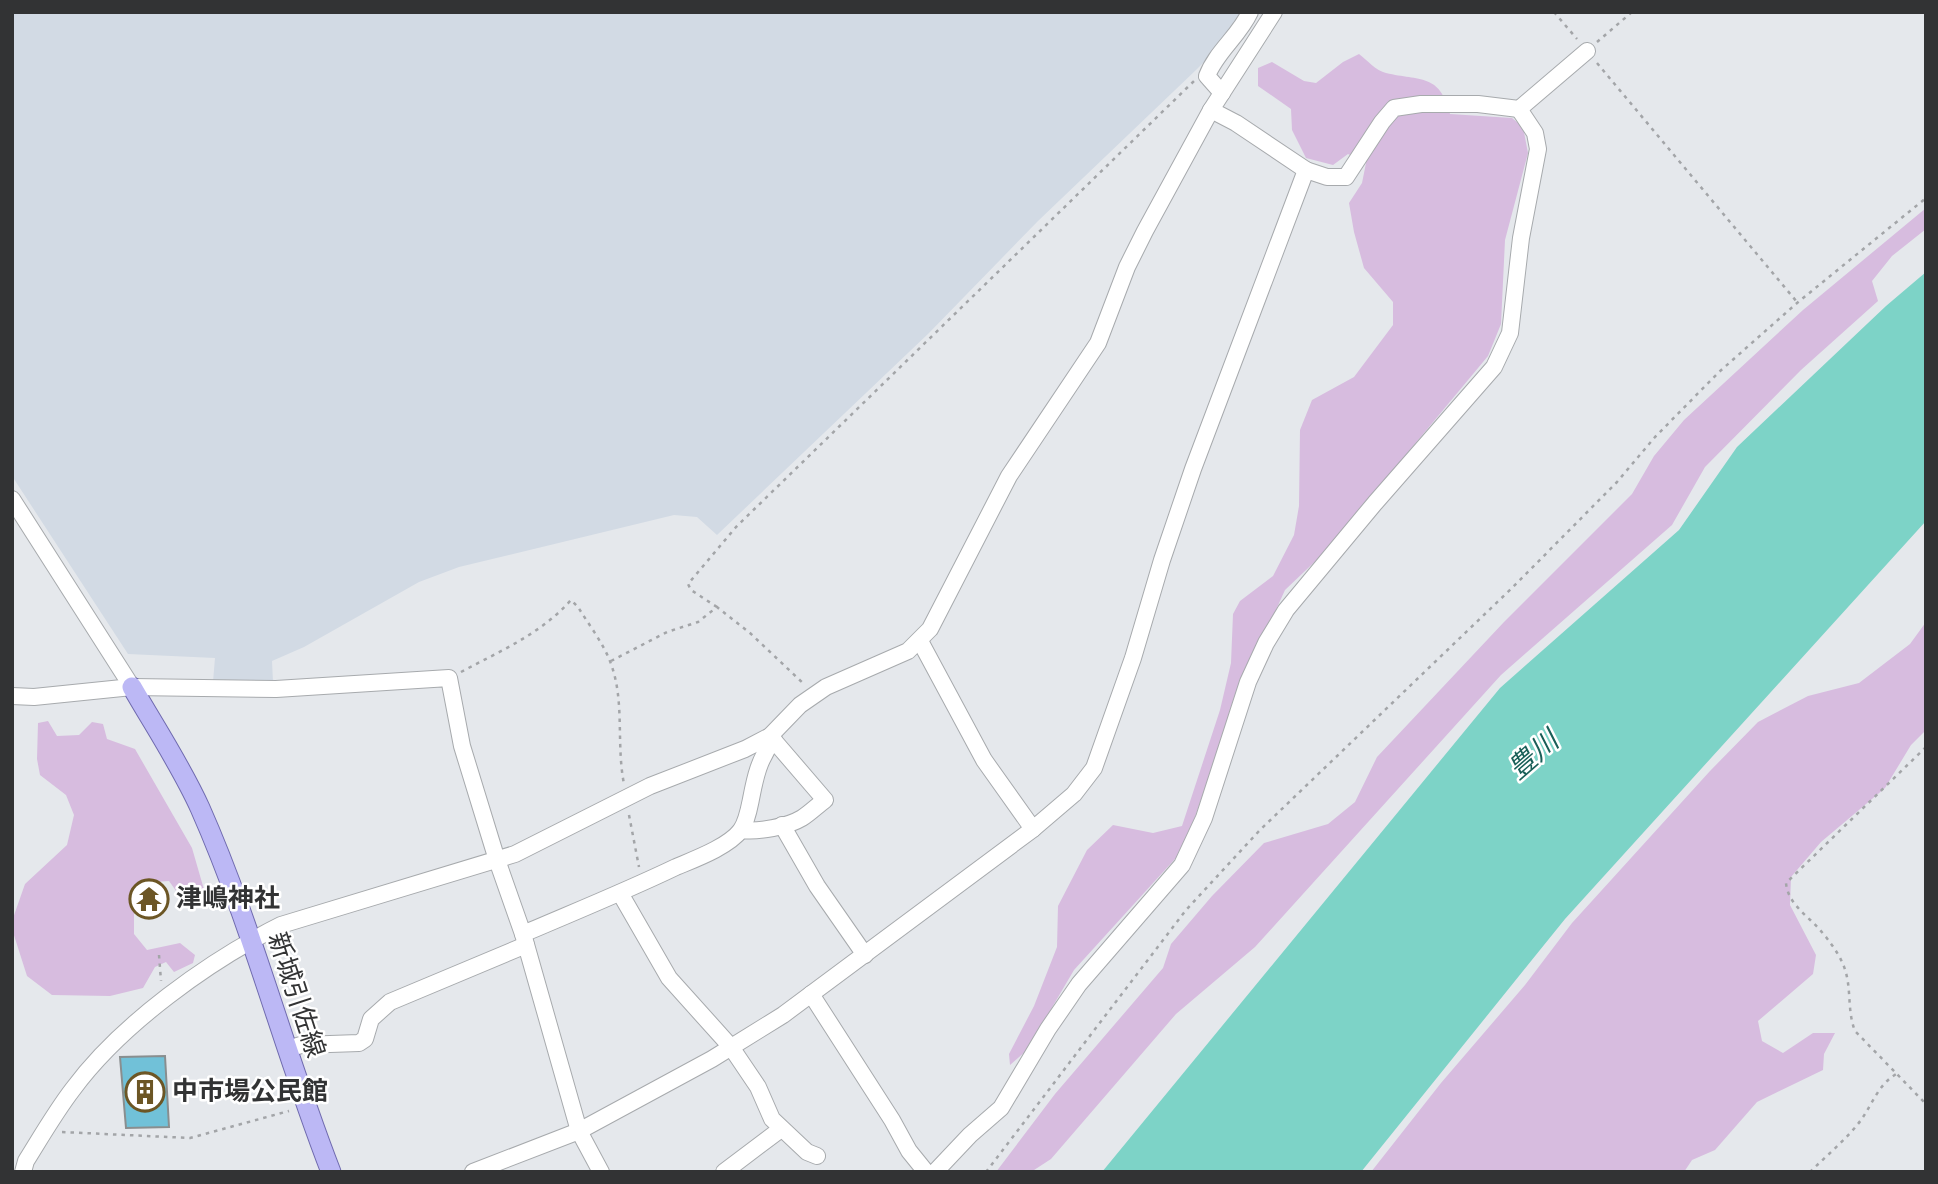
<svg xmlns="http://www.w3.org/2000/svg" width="1938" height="1184" viewBox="0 0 1938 1184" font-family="'Alegreya Sans','Noto Sans JP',sans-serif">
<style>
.built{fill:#d2dae4}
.green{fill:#d7bcdf}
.water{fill:#7dd3c7}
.building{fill:#71c1d8;stroke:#898e8f;stroke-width:2}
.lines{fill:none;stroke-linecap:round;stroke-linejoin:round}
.minor-casing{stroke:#a7aaad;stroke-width:18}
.major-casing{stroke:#6f6aae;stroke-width:21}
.path{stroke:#a3a5a8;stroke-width:2.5;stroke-dasharray:3.5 5;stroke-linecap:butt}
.minor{stroke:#fff;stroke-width:16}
.major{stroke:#bcb8f5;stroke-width:19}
.labels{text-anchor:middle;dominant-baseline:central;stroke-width:5;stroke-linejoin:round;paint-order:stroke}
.poi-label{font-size:26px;font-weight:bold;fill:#323334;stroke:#fff;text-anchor:start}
.street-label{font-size:26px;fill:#323334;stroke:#fff}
.water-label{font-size:28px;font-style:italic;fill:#195f58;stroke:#fff}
</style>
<rect width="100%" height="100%" fill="#e5e8ec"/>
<!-- built -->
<polygon class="built" points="12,12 1244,12 1227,39 1196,70 1038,221 929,333 717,535 697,517 674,515 459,567 419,582 304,647 272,661 273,682 213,682 215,658 128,654 12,476"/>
<!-- green -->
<g class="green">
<path d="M1359 54C1367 60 1376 71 1386 73 1420 81 1440 73 1450 114L1512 118 1523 127 1528 153 1505 240 1501 324 1488 356 1325 552 1285 590 1236 698 1184 849 1074 970 1027 1050 1010 1065 1009 1054 1034 1006 1057 947 1058 906 1087 850 1113 825 1153 833 1182 826 1220 710 1231 663 1233 614 1240 601 1273 576 1294 535 1299 506 1300 430 1312 400 1354 377 1393 325V302L1364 268 1354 232 1349 203 1362 183 1366 163 1348 154 1333 165 1306 158 1292 130 1291 109 1258 86V68L1272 62 1304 81 1316 83 1343 62Z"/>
<polygon points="1926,208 1926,229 1892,256 1872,281 1878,301 1801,370 1705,467 1672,525 1501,675 1255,947 1176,1014 1051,1159 1031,1172 996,1172 1055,1094 1163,968 1171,944 1212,896 1264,843 1328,824 1355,802 1377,757 1504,622 1632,494 1654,456 1684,420 1803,310"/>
<polygon points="1926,622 1926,730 1911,745 1885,788 1821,842 1791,877 1790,905 1816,955 1813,974 1758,1021 1762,1041 1783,1053 1813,1033 1835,1033 1824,1054 1823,1070 1757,1102 1715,1150 1692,1160 1684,1172 1371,1172 1441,1083 1525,985 1572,923 1710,771 1758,722 1808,696 1859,683 1910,644"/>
<polygon points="48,721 57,736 79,735 92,722 103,724 107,739 135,749 192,848 205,893 179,895 169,881 138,883 134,899 134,934 147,950 180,943 195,955 193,963 174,972 166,962 155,967 143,988 110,996 52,995 27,976 12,929 12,921 25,884 67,845 74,815 66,795 40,775 37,759 38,723"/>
</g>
<!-- water -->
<polygon class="water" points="1926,272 1926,521 1565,919 1361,1172 1102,1172 1500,688 1679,530 1737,447 1886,306"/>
<!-- building -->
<polygon class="building" points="165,1056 169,1127 126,1128 120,1057"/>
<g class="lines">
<!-- minor casing -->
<g class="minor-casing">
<g id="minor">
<path d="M1222 93 1207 76C1216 52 1239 36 1250 12"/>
<polyline points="1306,170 1327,177 1346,177 1382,122 1394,108 1421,104 1478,104 1519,109 1587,51"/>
<polyline points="12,499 132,687"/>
<polyline points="920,641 984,760 1033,829"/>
<polyline points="12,696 34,697 132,687 276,689 449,678 462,746 497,860 523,934 579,1131 601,1172"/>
<polyline points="782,825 817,886 865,955"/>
<path d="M741 830C759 832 787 827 802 818 810 813 818 805 825 800L770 736"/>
<polyline points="620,893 669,978 731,1047 758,1087 772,1119 807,1152 817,1156"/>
<path d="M523 934C574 912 626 891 676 867 695 859 728 847 741 830 747 821 749 809 751 799 755 778 759 758 774 740"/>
<polyline points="811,994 892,1120 909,1151 926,1172"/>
<polyline points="287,1049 301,1045 359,1043 365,1039 371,1019 390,1002 526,945"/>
<path d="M23 1172 26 1161C41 1137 56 1111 73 1089 121 1024 209 961 281 925L515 854 650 786 745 749 770 736 800 705 826 687 908 651 930 629 1009 476 1098 343 1127 267 1145 231 1211 110 1274 12"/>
<polyline points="473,1172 579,1131 712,1059 783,1015 1033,829 1074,794 1094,768 1133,658 1162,560 1193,469 1306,170 1236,123 1211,110"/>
<polyline points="724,1172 781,1129"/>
<polyline points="935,1172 970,1135 1001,1108 1048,1029 1079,984 1182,865 1204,818 1248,682 1266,643 1286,610 1375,503 1494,367 1510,333 1521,238 1538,149 1535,133 1519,109"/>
</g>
</g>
<!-- major casing -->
<g class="major-casing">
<path id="major" d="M132 687C155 727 181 766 200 808 252 925 284 1052 331 1172"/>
</g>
<!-- path -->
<g class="path">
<polyline points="1554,12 1577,39"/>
<polyline points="1597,42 1632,12"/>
<polyline points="1597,63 1797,302"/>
<polyline points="717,607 691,590 688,584 736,527 1194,81"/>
<polyline points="611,661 667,632 698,622 717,607 750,633 805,685"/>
<path d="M461 672C500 651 541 634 571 600L578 607C589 625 604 644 611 664 625 702 616 744 624 784"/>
<path d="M1926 747 1786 883C1788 904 1807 915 1820 930 1828 939 1837 951 1842 962 1853 985 1846 1008 1855 1031L1926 1104"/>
<polyline points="629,815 639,867"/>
<polyline points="159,955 161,981"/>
<polyline points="62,1132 190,1138 289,1111"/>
<polyline points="986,1172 1186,910 1260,830 1513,587 1617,482 1655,437 1719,372 1797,303 1926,198"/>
<path d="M1810 1172C1827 1155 1847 1139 1861 1120 1873 1103 1879 1083 1898 1073"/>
</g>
<!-- minor -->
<use href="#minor" class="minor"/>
<!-- major -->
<use href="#major" class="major"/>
</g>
<!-- icons -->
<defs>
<g id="temple-ring" transform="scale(2.0125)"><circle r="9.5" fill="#fff" stroke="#6c5625" stroke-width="1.5"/><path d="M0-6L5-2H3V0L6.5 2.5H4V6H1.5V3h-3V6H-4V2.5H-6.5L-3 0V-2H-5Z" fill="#6c5625"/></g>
<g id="building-ring" transform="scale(2.0125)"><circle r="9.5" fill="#fff" stroke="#6c5625" stroke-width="1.5"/><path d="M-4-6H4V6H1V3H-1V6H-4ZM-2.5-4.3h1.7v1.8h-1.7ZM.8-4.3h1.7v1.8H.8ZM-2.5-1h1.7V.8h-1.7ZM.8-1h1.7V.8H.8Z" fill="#6c5625"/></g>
</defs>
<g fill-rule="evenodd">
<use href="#temple-ring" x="149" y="899"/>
<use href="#building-ring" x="145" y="1092"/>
</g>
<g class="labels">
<!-- poi labels -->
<g class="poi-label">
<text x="176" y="899">津嶋神社</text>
<text x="172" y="1092">中市場公民館</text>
</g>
<!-- street labels -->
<g class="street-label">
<text transform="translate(296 995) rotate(72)">新城引佐線</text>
</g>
<!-- water labels -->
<g class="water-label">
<text transform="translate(1534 756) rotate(-41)">豊川</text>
</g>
</g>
<!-- border -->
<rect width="1938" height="1184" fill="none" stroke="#323334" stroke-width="28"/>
</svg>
